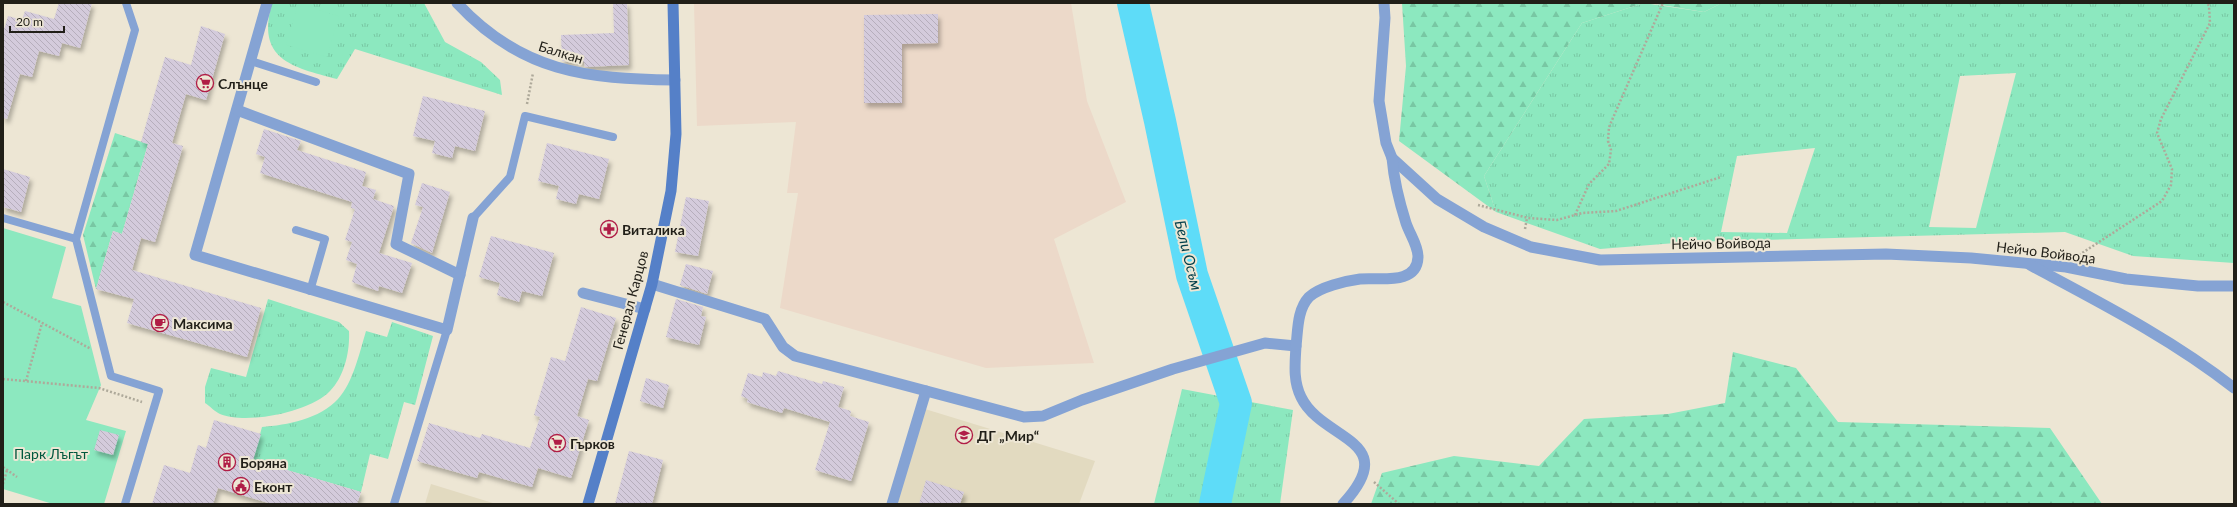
<svg xmlns="http://www.w3.org/2000/svg" width="2237" height="507" viewBox="0 0 2237 507" font-family="Lato,sans-serif">
<style>
.built{fill:#e2dac0}
.industrial{fill:#ecd9c9}
.grass{fill:url(#grass-tufts);fill-rule:evenodd}
.forest{fill:url(#forest-firs)}
.park{fill:#8ce8bf}
.lines{fill:none;stroke-linecap:round;stroke-linejoin:round}
.river{stroke:#5edcf8;stroke-width:32}
.building{fill:url(#building-back-hatch);filter:url(#shadow)}
.path{stroke:#aea99a;stroke-width:2.5;stroke-dasharray:2 2;stroke-linecap:butt}
.service{stroke:#85a3d4;stroke-width:8}
.minor{stroke:#85a3d4;stroke-width:11}
.secondary{stroke:#5580c8;stroke-width:11}
.labels{text-anchor:middle;dominant-baseline:central;stroke-width:4;stroke-linejoin:round;paint-order:stroke}
.street-label{font-size:14px;fill:#211f18;stroke:#ede6d4}
.poi-label{font-size:14px;font-weight:bold;fill:#211f18;stroke:#ede6d4;text-anchor:start}
.park-label{font-size:14px;fill:#00583d;stroke:#ede6d4}
.water-label{font-size:15px;font-style:italic;fill:#023f4a;stroke:#ede6d4}
</style>
<defs>
<pattern id="grass-tufts" width="24" height="20" patternUnits="userSpaceOnUse"><rect width="24" height="20" fill="#8ce8bf"/><path d="M3 7l-1-3M5 7V3M7 7l1-3M15 17l-1-3M17 17v-4M19 17l1-3" fill="none" stroke="#78c7a3"/></pattern>
<pattern id="forest-firs" width="22" height="20" patternUnits="userSpaceOnUse"><rect width="22" height="20" fill="#8ce8bf"/><path d="M5 1l3.5 6h-7zM16 11l3.5 6h-7z" fill="#78c7a3"/></pattern>
<pattern id="building-back-hatch" width="6" height="6" patternUnits="userSpaceOnUse"><rect width="6" height="6" fill="#d4cbdc"/><path d="M-1 5l2 2M0 0l6 6M5-1l2 2" fill="none" stroke="#b6aebc"/></pattern>
<filter id="shadow"><feDropShadow dx="2.5" dy="4.5" stdDeviation="2" flood-color="#0004"/></filter>
</defs>
<rect width="100%" height="100%" fill="#ede6d4"/>
<!-- built -->
<g class="built">
<polygon points="925,409 1095,461 1079,504 897,504"/>
<polygon points="431,484 496,504 425,504"/>
</g>
<!-- industrial -->
<polygon class="industrial" points="694,3 1071,3 1087,101 1126,202 1054,239 1094,363 986,368 780,308 798,193 787,193 796,122 697,126"/>
<!-- grass -->
<g class="grass">
<path d="M272 3H424L445 42 481 62 500 80 502 95 355 49 337 79C291 67 256 59 272 3Z"/>
<path d="M1644 3 1704 12 1722 3H2234V263L2133 256 2065 232 1688 242 1600 249 1496 212 1484 176 1582 23ZM2016 73 1976 228 1929 227 1960 76ZM1815 148 1787 233 1721 232 1737 156Z"/>
<path d="M268 299 339 322 349 331C350 350 345 376 330 391 310 412 247 425 220 414 215 412 210 406 205 403V387L211 368 246 377Z"/>
<path d="M392 322 433 336 415 405 404 402 388 459 370 454 361 492 253 460 262 427C287 425 320 419 338 399 353 383 360 351 366 331L387 337Z"/>
<polygon points="1182,389 1293,410 1280,504 1154,504"/>
</g>
<!-- forest -->
<g class="forest">
<polygon points="1402,3 1644,3 1582,23 1484,176 1496,212 1399,141 1406,66"/>
<polygon points="1649,3 1722,3 1704,12"/>
<polygon points="115,133 148,144 122,234 113,231 96,289 83,235"/>
<polygon points="1733,352 1796,368 1838,422 2050,428 2102,504 1371,504 1382,473 1454,456 1539,466 1584,419 1668,414 1725,403"/>
</g>
<!-- park -->
<g class="park">
<polygon points="298,4 339,16 327,57 286,45"/>
<polygon points="3,228 66,247 52,298 81,306 101,385 86,420 126,431 104,504 53,504 3,489"/>
</g>
<g class="lines">
<!-- river -->
<polyline class="river" points="1133,3 1160,121 1192,275 1236,403 1215,504"/>
</g>
<!-- building -->
<g class="building">
<polygon points="59,3 92,3 80,48 62,43 59,56 39,51 32,77 20,74 7,119 3,118 3,33 8,16 22,20 25,11 54,19"/>
<polygon points="613,3 627,3 629,65 585,67 584,62 562,61 561,35 614,33"/>
<polygon points="938,14 938,43 902,44 902,103 864,103 864,15"/>
<polygon points="201,26 225,34 206,100 186,94 172,143 183,146 155,242 141,238 132,270 261,308 247,357 127,323 134,299 96,289 113,231 122,234 148,144 141,142 165,57 191,65"/>
<polygon points="423,96 485,111 475,151 455,146 452,158 432,153 435,141 413,136"/>
<polygon points="264,129 301,141 297,150 366,172 362,186 376,190 373,199 394,206 379,253 412,263 402,293 379,286 378,291 352,282 357,264 346,260 352,242 345,240 355,209 351,208 352,202 260,173 265,157 256,154"/>
<polygon points="547,143 609,159 599,199 579,194 576,204 556,199 559,186 538,181"/>
<polygon points="3,169 30,177 21,212 3,207"/>
<polygon points="422,183 450,192 432,253 411,243 423,207 415,205"/>
<polygon points="686,197 709,201 698,256 675,252"/>
<polygon points="491,236 554,253 542,296 522,291 519,302 497,295 500,283 479,277"/>
<polygon points="686,264 713,271 707,294 680,285"/>
<polygon points="676,299 703,307 701,316 706,317 699,345 666,337"/>
<polygon points="581,307 616,318 597,381 588,379 577,416 589,420 571,478 538,468 532,487 479,472 477,478 417,461 429,423 480,438 482,434 530,448 540,417 534,415 551,357 565,361"/>
<polygon points="778,371 822,384 823,381 844,387 838,407 851,411 850,416 869,422 851,481 815,470 830,422 784,408 782,413 747,402 748,399 741,396 748,373 762,377 763,372 776,376"/>
<polygon points="646,378 669,385 663,408 640,401"/>
<polygon points="214,420 261,434 253,460 361,492 357,504 272,504 218,488 213,504 152,504 164,465 190,473 198,445 206,448"/>
<polygon points="100,430 119,435 113,455 94,450"/>
<polygon points="629,451 663,460 652,504 615,504"/>
<polygon points="926,480 964,492 960,504 919,504"/>
</g>
<g class="lines">
<!-- path -->
<g class="path">
<polyline points="527,104 533,73"/>
<polyline points="1478,205 1528,218 1557,220 1582,213 1616,211 1721,177"/>
<polyline points="1575,215 1589,184 1609,164 1611,150 1608,141 1609,127 1663,3"/>
<polyline points="1525,229 1527,218"/>
<polyline points="2079,255 2162,201 2171,185 2172,169 2157,133 2161,119 2210,23 2209,6 2207,3"/>
<polyline points="3,302 91,349"/>
<polyline points="3,379 99,388 142,402"/>
<polyline points="26,381 42,323"/>
<polyline points="3,467 17,477"/>
<polyline points="1374,482 1399,504"/>
<polyline points="3,484 7,470"/>
</g>
<!-- service -->
<g class="service">
<polyline points="251,61 316,82"/>
<polyline points="3,218 76,239"/>
<polyline points="473,218 510,177 525,116 613,137"/>
<polyline points="296,230 325,239 310,291"/>
<polyline points="125,504 159,391 111,376 76,239 135,30 126,3"/>
<polyline points="394,504 447,330"/>
</g>
<!-- minor -->
<g class="minor">
<polyline points="267,3 195,255 447,330 473,218"/>
<path d="M457 3C521 72 586 79 675 80"/>
<polyline points="1384,3 1385,18 1379,101 1386,143 1392,158 1437,199 1484,227 1531,247 1600,260 1886,254 1971,258 2066,267 2126,279 2198,286 2234,286"/>
<polyline points="237,110 409,174 396,244 460,275"/>
<path d="M2030 265C2099 302 2172 339 2234 388"/>
<path d="M652 284 765 319 783 347 795 356 1024 417 1043 416 1082 400 1173 369 1265 343 1296 346C1295 364 1293 381 1301 397 1322 441 1403 439 1343 504"/>
<polyline points="583,293 645,309"/>
<path d="M1296 346C1298 330 1297 310 1309 297 1320 287 1345 281 1360 279 1379 277 1417 286 1418 257 1418 245 1410 235 1406 223 1399 201 1394 181 1392 158"/>
<polyline points="892,504 926,391"/>
</g>
<!-- secondary -->
<polyline class="secondary" points="588,504 652,284 671,191 676,134 673,3"/>
</g>
<!-- icons -->
<defs>
<g id="supermarket-ring" transform="scale(0.9)"><circle r="9.5" fill="#ede6d4" stroke="#b01d46" stroke-width="1.5"/><path d="M-6-5.5h2.5l.6 2H6L4.5 2H-2.5L-4.4-4H-6ZM-1.5 3.2a1.3 1.3 0 1 0 .1 0ZM3 3.2a1.3 1.3 0 1 0 .1 0Z" fill="#b01d46"/></g>
<g id="pharmacy-ring" transform="scale(0.9)"><circle r="9.5" fill="#ede6d4" stroke="#b01d46" stroke-width="1.5"/><path d="M-2-6h4v4h4v4h-4v4h-4v-4h-4v-4h4Z" fill="#b01d46"/></g>
<g id="cafe-ring" transform="scale(0.9)"><circle r="9.5" fill="#ede6d4" stroke="#b01d46" stroke-width="1.5"/><path d="M-5.5-4.5H6V0H3Q3 3.5 0 3.5H-2.5Q-5.5 3.5-5.5 0ZM3-3.2v2h1.7v-2ZM-6 4.5H4V6H-6Z" fill="#b01d46"/></g>
<g id="school-ring" transform="scale(0.9)"><circle r="9.5" fill="#ede6d4" stroke="#b01d46" stroke-width="1.5"/><path d="M0-5L7-2L0 1L-7-2ZM-4 1L0 2.5L4 1V4Q0 6-4 4Z" fill="#b01d46"/></g>
<g id="building-ring" transform="scale(0.9)"><circle r="9.5" fill="#ede6d4" stroke="#b01d46" stroke-width="1.5"/><path d="M-4-6H4V6H1V3H-1V6H-4ZM-2.5-4.3h1.7v1.8h-1.7ZM.8-4.3h1.7v1.8H.8ZM-2.5-1h1.7V.8h-1.7ZM.8-1h1.7V.8H.8Z" fill="#b01d46"/></g>
<g id="civic-ring" transform="scale(0.9)"><circle r="9.5" fill="#ede6d4" stroke="#b01d46" stroke-width="1.5"/><path d="M-.6-6.5H3V-4.5H.6V-3L4-1V1h2V6H-6V1h2V-1L-.6-3ZM-1.2 2.5V6h2.4V2.5Z" fill="#b01d46"/></g>
</defs>
<g fill-rule="evenodd">
<use href="#supermarket-ring" x="205" y="83"/>
<use href="#pharmacy-ring" x="609" y="229"/>
<use href="#cafe-ring" x="160" y="323"/>
<use href="#school-ring" x="964" y="435"/>
<use href="#supermarket-ring" x="557" y="443"/>
<use href="#building-ring" x="227" y="462"/>
<use href="#civic-ring" x="241" y="486"/>
</g>
<g class="labels">
<!-- street labels -->
<g class="street-label">
<text transform="translate(561 52) rotate(17)">Балкан</text>
<text transform="translate(1721 243) rotate(-1)">Нейчо Войвода</text>
<text transform="translate(2046 252) rotate(7)">Нейчо Войвода</text>
<text transform="translate(630 300) rotate(-75)">Генерал Карцов</text>
</g>
<!-- poi labels -->
<g class="poi-label">
<text x="218" y="83">Слънце</text>
<text x="622" y="229">Виталика</text>
<text x="173" y="323">Максима</text>
<text x="977" y="435">ДГ „Мир“</text>
<text x="570" y="443">Гърков</text>
<text x="240" y="462">Боряна</text>
<text x="254" y="486">Еконт</text>
</g>
<!-- park labels -->
<g class="park-label">
<text x="51" y="453">Парк Лъгът</text>
</g>
<!-- water labels -->
<g class="water-label">
<text transform="translate(1189 255) rotate(76)">Бели Осъм</text>
</g>
</g>
<!-- border -->
<rect width="2237" height="507" fill="none" stroke="#211f18" stroke-width="8"/>
<!-- scale -->
<path d="M10 26v6h54v-6" fill="none" stroke="#211f18" stroke-width="2"/>
<text x="16" y="26" font-size="12" fill="#211f18" stroke="#ede6d4" stroke-width="3" paint-order="stroke">20 m</text>
</svg>
